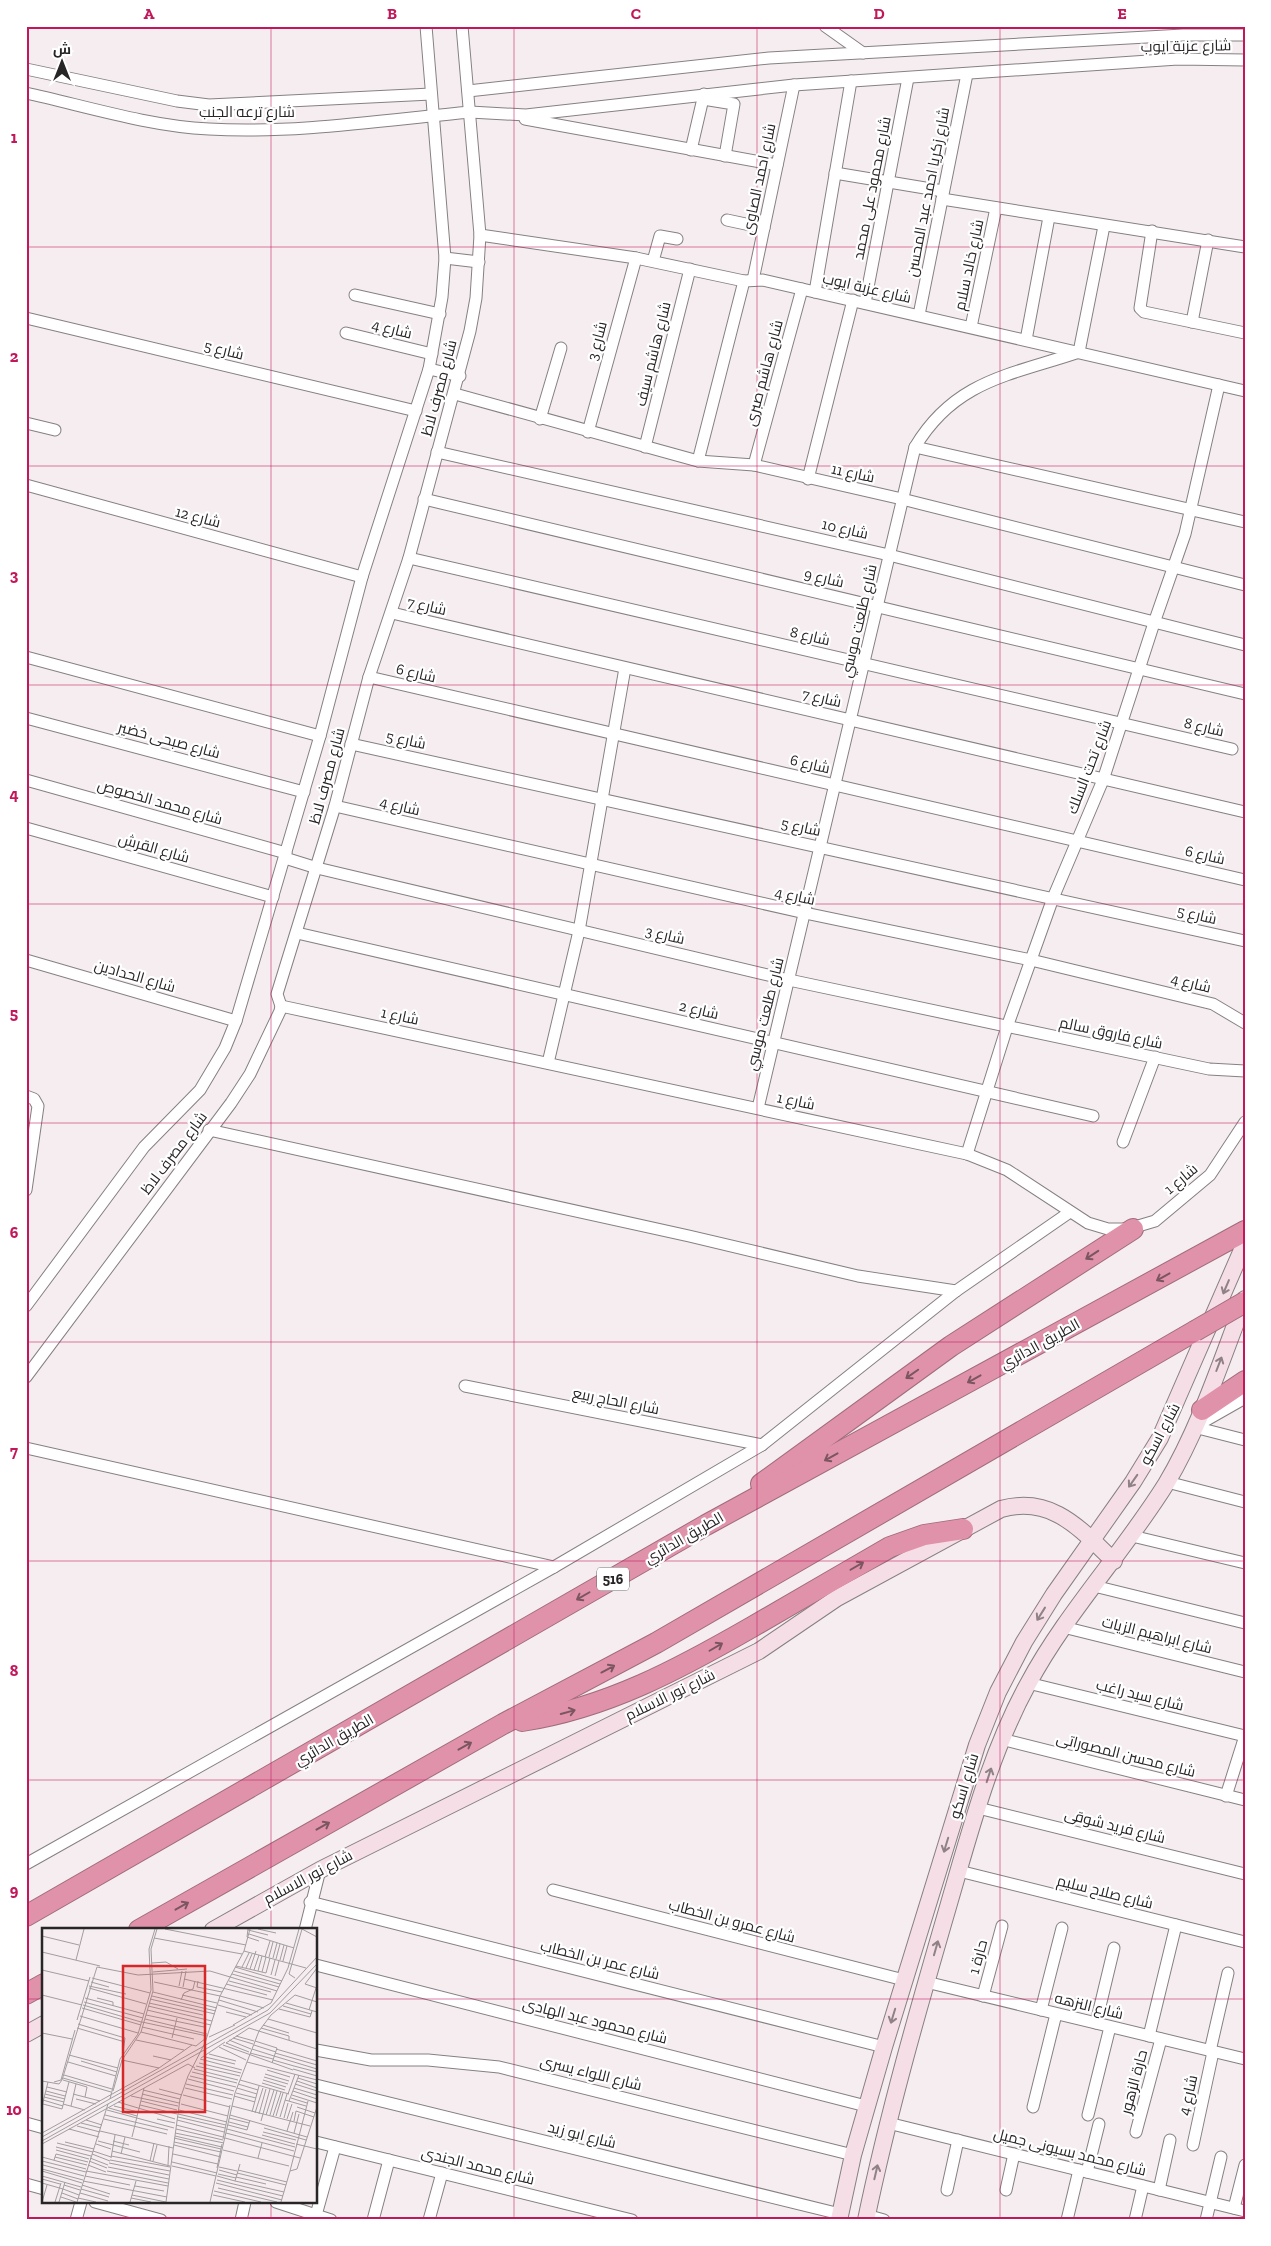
<svg xmlns="http://www.w3.org/2000/svg" width="1271" height="2246" viewBox="0 0 1271 2246" font-family="'Zilla Slab',Cairo,serif">
<style>
.lines{fill:none;stroke-linecap:round;stroke-linejoin:round}
.street-casing{stroke:#868081;stroke-width:13}
.secondary-casing{stroke:#868081;stroke-width:18}
.highway-casing{stroke:#a06c7c;stroke-width:22}
.street{stroke:#fff;stroke-width:11}
.secondary{stroke:#f6dee6;stroke-width:16}
.highway{stroke:#e092aa;stroke-width:20}
.highway-bridge-casing{stroke:#a06c7c;stroke-width:22;stroke-linecap:butt}
.highway-bridge{stroke:#e092aa;stroke-width:20}
.oneway{stroke:#7b5661}
.oneway2{stroke:#8f8286}
.grid{fill:none;stroke:#c2185b;stroke-width:1;stroke-opacity:0.55}
.labels{text-anchor:middle;dominant-baseline:central;stroke-width:4.5;stroke-linejoin:round;paint-order:stroke}
.shield{fill:#fff;stroke:#686667;stroke-width:1}
.shield-label{font-size:14px;font-weight:bold;fill:#282526}
.street-label{font-size:15px;fill:#282526;stroke:#fff}
.inset-road{fill:none;stroke:#a39d9f;stroke-width:1}
.view{fill:#d62828;fill-opacity:0.15;stroke:#d62828;stroke-width:2.5}
.inset-edge{fill:none;stroke:#282526;stroke-width:2.5}
.neatline{fill:none;stroke:#c2185b;stroke-width:2}
.grid-label{font-size:16px;text-anchor:middle;font-weight:bold;fill:#c2185b}
</style>
<rect width="100%" height="100%" fill="#f5edef"/>
<g class="lines">
<!-- street casing -->
<g class="street-casing">
<g id="street">
<polyline points="825,26 863,53"/>
<polyline points="26,69 177,101 209,105 431,94"/>
<polyline points="468,91 769,58 1183,35 1245,35"/>
<path d="M26 93C85 106 148 126 209 129 294 134 385 120 470 112L526 115 794 85 1178 59 1245 60"/>
<polyline points="703,99 734,104 725,156"/>
<polyline points="525,119 777,165"/>
<polyline points="691,150 704,94"/>
<polyline points="835,173 943,191"/>
<polyline points="942,199 1245,247"/>
<polyline points="727,220 764,228"/>
<polyline points="1152,231 1140,308 1144,312 1245,333"/>
<polyline points="480,235 636,258 744,281 763,280 1245,391"/>
<polyline points="445,258 479,262"/>
<polyline points="653,261 660,236 677,239"/>
<polyline points="753,280 794,85"/>
<polyline points="815,292 851,81"/>
<polyline points="355,295 440,314"/>
<polyline points="865,303 908,78"/>
<polyline points="919,315 967,74"/>
<polyline points="26,318 416,411"/>
<polyline points="1192,322 1208,240"/>
<polyline points="971,327 996,208"/>
<polyline points="346,333 432,354"/>
<polyline points="1026,340 1049,217"/>
<polyline points="429,369 460,376"/>
<polyline points="455,394 698,461 754,465 902,499 1245,585"/>
<polyline points="540,419 561,348"/>
<polyline points="26,423 55,430"/>
<polyline points="588,432 636,258"/>
<polyline points="645,447 690,269"/>
<polyline points="915,447 1245,522"/>
<polyline points="437,452 889,555 1245,645"/>
<polyline points="698,461 744,281"/>
<polyline points="754,465 802,289"/>
<polyline points="808,479 853,300"/>
<polyline points="26,485 362,577"/>
<polyline points="424,499 1245,694"/>
<polyline points="409,558 1232,749"/>
<polyline points="392,613 1245,812"/>
<polyline points="26,657 320,736"/>
<polyline points="369,677 1245,880"/>
<polyline points="26,718 304,792"/>
<polyline points="351,744 1245,941"/>
<polyline points="26,780 286,853"/>
<polyline points="335,806 805,913 1031,960 1213,1004 1245,1023"/>
<polyline points="26,828 273,897"/>
<polyline points="285,858 317,868 789,980 1209,1069 1245,1071"/>
<polyline points="297,933 1093,1116"/>
<polyline points="26,960 236,1021"/>
<polyline points="281,1006 967,1154 1007,1170 1088,1223 1108,1229 1128,1229 1155,1221 1210,1175 1245,1122"/>
<polyline points="548,1063 579,931 625,668"/>
<polyline points="26,1096 34,1099 38,1106 26,1190"/>
<path d="M758 1108 915 447C955 380 1011 375 1079 352L1104 226"/>
<polyline points="209,1130 689,1236 858,1276 956,1291"/>
<polyline points="1123,1142 1155,1057"/>
<polyline points="967,1154 1007,1027 1053,898 1103,780 1154,623 1185,534 1219,385"/>
<polyline points="26,1306 144,1147 200,1090 225,1048 236,1021 320,736 362,577 429,369 442,297 445,258 426,26"/>
<polyline points="26,1377 231,1103 250,1074 280,1011 281,1006 277,994 335,806 369,677 409,558 470,331 476,298 480,235 462,26"/>
<polyline points="465,1386 762,1445"/>
<polyline points="1194,1427 1245,1398"/>
<polyline points="1194,1427 1245,1440"/>
<polyline points="26,1448 554,1567"/>
<polyline points="1167,1482 1245,1502"/>
<polyline points="1132,1536 1245,1563"/>
<polyline points="1094,1586 1245,1623"/>
<polyline points="1063,1627 1245,1672"/>
<polyline points="1028,1683 1245,1736"/>
<polyline points="1001,1739 1245,1800"/>
<polyline points="1226,1796 1245,1736"/>
<polyline points="978,1808 1245,1874"/>
<polyline points="26,1864 554,1567 762,1445 956,1291 1070,1212"/>
<polyline points="959,1871 1245,1942"/>
<polyline points="553,1890 904,1980"/>
<polyline points="310,1902 884,2047"/>
<polyline points="305,1930 320,1870"/>
<polyline points="316,1965 866,2106"/>
<polyline points="926,1982 1245,2059"/>
<polyline points="983,1996 1002,1926"/>
<polyline points="1041,2010 1062,1928"/>
<polyline points="1096,2023 1114,1948"/>
<polyline points="1149,2036 1176,1925"/>
<polyline points="316,2050 371,2060 428,2060 499,2067 853,2155"/>
<polyline points="1210,2051 1228,1973"/>
<polyline points="316,2085 840,2214"/>
<polyline points="1033,2107 1056,2014"/>
<polyline points="1088,2115 1110,2027"/>
<polyline points="26,2123 44,2128"/>
<polyline points="888,2123 1245,2211"/>
<polyline points="1136,2132 1161,2039"/>
<polyline points="316,2142 632,2220"/>
<polyline points="1193,2145 1213,2052"/>
<polyline points="1087,2172 1099,2124"/>
<polyline points="26,2184 44,2189"/>
<polyline points="947,2190 958,2140"/>
<polyline points="1006,2190 1014,2154"/>
<polyline points="1159,2190 1170,2140"/>
<polyline points="95,2202 161,2220"/>
<polyline points="276,2202 331,2220"/>
<polyline points="1234,2208 1245,2165"/>
<polyline points="316,2215 335,2147"/>
<polyline points="866,2215 884,2220"/>
<polyline points="76,2220 81,2202"/>
<polyline points="241,2220 245,2202"/>
<polyline points="373,2220 389,2160"/>
<polyline points="429,2220 442,2173"/>
<polyline points="1067,2220 1079,2170"/>
<polyline points="1135,2220 1143,2186"/>
<polyline points="1206,2220 1221,2157"/>
</g>
</g>
<!-- secondary casing -->
<g class="secondary-casing">
<g id="secondary">
<path d="M213 1930 320 1870 759 1651 837 1598 1001 1509C1052 1495 1080 1529 1114 1561"/>
<polyline points="26,2034 44,2024"/>
<polyline points="839,2220 853,2155 884,2047 977,1745 998,1692 1024,1642 1054,1594 1133,1482 1160,1438 1245,1243"/>
<path d="M866 2220C888 2114 918 2010 948 1907 970 1832 990 1753 1028 1684 1066 1613 1123 1553 1166 1484 1200 1427 1221 1361 1245 1299"/>
</g>
</g>
<!-- highway casing -->
<g class="highway-casing">
<g id="highway">
<polyline points="1202,1410 1245,1381"/>
<polyline points="761,1484 951,1346 1133,1229"/>
<path d="M522 1721C607 1708 679 1669 752 1627 798 1600 844 1574 890 1547L924 1535 963 1529"/>
<polyline points="26,1916 706,1525 1245,1231"/>
<polyline points="139,1930 503,1724 656,1643 1195,1331"/>
<polyline points="26,1994 44,1984"/>
</g>
</g>
<!-- street -->
<use href="#street" class="street"/>
<!-- secondary -->
<use href="#secondary" class="secondary"/>
<!-- highway -->
<use href="#highway" class="highway"/>
<!-- highway-bridge casing -->
<g class="highway-bridge-casing">
<polyline id="highway-bridge" points="1195,1331 1245,1302"/>
</g>
<!-- highway-bridge -->
<use href="#highway-bridge" class="highway-bridge"/>
</g>
<!-- one-way arrows -->
<defs><path id="oneway-shaft" d="M-6 0H5M1.5-3L5.5 0L1.5 3" fill="none" stroke-width="1.6" stroke-linecap="round" stroke-linejoin="round" transform="scale(1.25)"/></defs>
<g class="oneway">
<use href="#oneway-shaft" transform="translate(1092 1255) rotate(147)"/>
<use href="#oneway-shaft" transform="translate(1163 1277) rotate(151)"/>
<use href="#oneway-shaft" transform="translate(912 1374) rotate(145)"/>
<use href="#oneway-shaft" transform="translate(974 1379) rotate(151)"/>
<use href="#oneway-shaft" transform="translate(831 1457) rotate(151)"/>
<use href="#oneway-shaft" transform="translate(857 1566) rotate(-30)"/>
<use href="#oneway-shaft" transform="translate(583 1596) rotate(150)"/>
<use href="#oneway-shaft" transform="translate(716 1647) rotate(-30)"/>
<use href="#oneway-shaft" transform="translate(608 1669) rotate(-28)"/>
<use href="#oneway-shaft" transform="translate(568 1712) rotate(-15)"/>
<use href="#oneway-shaft" transform="translate(465 1746) rotate(-29)"/>
<use href="#oneway-shaft" transform="translate(323 1826) rotate(-29)"/>
<use href="#oneway-shaft" transform="translate(182 1906) rotate(-29)"/>
</g>
<g class="oneway2">
<use href="#oneway-shaft" transform="translate(1226 1287) rotate(113)"/>
<use href="#oneway-shaft" transform="translate(1219 1364) rotate(-69)"/>
<use href="#oneway-shaft" transform="translate(1133 1481) rotate(125)"/>
<use href="#oneway-shaft" transform="translate(1041 1614) rotate(122)"/>
<use href="#oneway-shaft" transform="translate(989 1775) rotate(-72)"/>
<use href="#oneway-shaft" transform="translate(946 1845) rotate(107)"/>
<use href="#oneway-shaft" transform="translate(936 1948) rotate(-74)"/>
<use href="#oneway-shaft" transform="translate(893 2016) rotate(107)"/>
<use href="#oneway-shaft" transform="translate(876 2172) rotate(-77)"/>
</g>
<!-- grid -->
<path class="grid" d="M271 26V1930M514 26V2220M757 26V2220M1000 26V2220M26 247H1245M26 466H1245M26 685H1245M26 904H1245M26 1123H1245M26 1342H1245M26 1561H1245M26 1780H1245M26 1999H44M316 1999H1245M271 2202V2220"/>
<g class="labels">
<!-- shield labels -->
<rect class="shield" x="597" y="1567.5" width="32" height="23" rx="4"/>
<g class="shield-label">
<text x="613" y="1579">516</text>
</g>
<!-- street labels -->
<g class="street-label">
<text transform="translate(1186 46) rotate(-1)">شارع عزبة ايوب</text>
<text x="247" y="112">شارع ترعه الجنب</text>
<text transform="translate(759 179) rotate(-78)">شارع احمد الصاوى</text>
<text transform="translate(872 188) rotate(-79)">شارع محمود على محمد</text>
<text transform="translate(928 192) rotate(-79)">شارع زكريا احمد عبد المحسن</text>
<text transform="translate(969 265) rotate(-78)">شارع خالد سلام</text>
<text transform="translate(867 288) rotate(13)">شارع عزبة ايوب</text>
<text transform="translate(392 329) rotate(14)">شارع 4</text>
<text transform="translate(597 341) rotate(-75)">شارع 3</text>
<text transform="translate(224 350) rotate(14)">شارع 5</text>
<text transform="translate(653 354) rotate(-76)">شارع هاشم سيف</text>
<text transform="translate(764 373) rotate(-75)">شارع هاشم صبرى</text>
<text transform="translate(439 388) rotate(-75)">شارع مصرف لاظ</text>
<text transform="translate(853 473) rotate(12)">شارع 11</text>
<text transform="translate(198 517) rotate(15)">شارع 12</text>
<text transform="translate(845 529) rotate(13)">شارع 10</text>
<text transform="translate(824 578) rotate(13)">شارع 9</text>
<text transform="translate(427 606) rotate(13)">شارع 7</text>
<text transform="translate(859 621) rotate(-77)">شارع طلعت موسي</text>
<text transform="translate(810 636) rotate(13)">شارع 8</text>
<text transform="translate(416 673) rotate(13)">شارع 6</text>
<text transform="translate(822 698) rotate(13)">شارع 7</text>
<text transform="translate(1204 727) rotate(13)">شارع 8</text>
<text transform="translate(169 740) rotate(15)">شارع صبحى خضير</text>
<text transform="translate(406 740) rotate(12)">شارع 5</text>
<text transform="translate(810 764) rotate(13)">شارع 6</text>
<text transform="translate(1089 767) rotate(-69)">شارع تحت السلك</text>
<text transform="translate(327 776) rotate(-75)">شارع مصرف لاظ</text>
<text transform="translate(160 802) rotate(16)">شارع محمد الخصوص</text>
<text transform="translate(400 806) rotate(13)">شارع 4</text>
<text transform="translate(801 827) rotate(12)">شارع 5</text>
<text transform="translate(154 848) rotate(16)">شارع القرش</text>
<text transform="translate(1205 855) rotate(13)">شارع 6</text>
<text transform="translate(795 896) rotate(12)">شارع 4</text>
<text transform="translate(1197 915) rotate(13)">شارع 5</text>
<text transform="translate(665 935) rotate(13)">شارع 3</text>
<text transform="translate(135 976) rotate(16)">شارع الحدادين</text>
<text transform="translate(1191 983) rotate(14)">شارع 4</text>
<text transform="translate(699 1010) rotate(13)">شارع 2</text>
<text transform="translate(765 1014) rotate(-76)">شارع طلعت موسي</text>
<text transform="translate(400 1016) rotate(12)">شارع 1</text>
<text transform="translate(1111 1033) rotate(12)">شارع فاروق سالم</text>
<text transform="translate(796 1101) rotate(12)">شارع 1</text>
<text transform="translate(174 1153) rotate(-53)">شارع مصرف لاظ</text>
<text transform="translate(1181 1179) rotate(-40)">شارع 1</text>
<text transform="translate(1040 1344) rotate(-29)">الطريق الدائري</text>
<text transform="translate(616 1401) rotate(11)">شارع الحاج ربيع</text>
<text transform="translate(1160 1434) rotate(-62)">شارع اسكو</text>
<text transform="translate(684 1538) rotate(-30)">الطريق الدائري</text>
<text transform="translate(1157 1635) rotate(14)">شارع ابراهيم الزيات</text>
<text transform="translate(670 1695) rotate(-26)">شارع نور الاسلام</text>
<text transform="translate(1140 1695) rotate(14)">شارع سيد راغب</text>
<text transform="translate(334 1740) rotate(-30)">الطريق الدائري</text>
<text transform="translate(1126 1755) rotate(14)">شارع محسن المصوراتى</text>
<text transform="translate(964 1786) rotate(-73)">شارع اسكو</text>
<text transform="translate(1115 1826) rotate(14)">شارع فريد شوقى</text>
<text transform="translate(308 1877) rotate(-28)">شارع نور الاسلام</text>
<text transform="translate(1105 1892) rotate(14)">شارع صلاح سليم</text>
<text transform="translate(732 1921) rotate(15)">شارع عمرو بن الخطاب</text>
<text transform="translate(978 1957) rotate(-75)">حارة 1</text>
<text transform="translate(600 1960) rotate(14)">شارع عمر بن الخطاب</text>
<text transform="translate(1089 2006) rotate(14)">شارع النزهه</text>
<text transform="translate(595 2021) rotate(14)">شارع محمود عبد الهادى</text>
<text transform="translate(591 2073) rotate(14)">شارع اللواء يسرى</text>
<text transform="translate(1134 2082) rotate(-75)">حارة الزهور</text>
<text transform="translate(1188 2095) rotate(-77)">شارع 4</text>
<text transform="translate(582 2135) rotate(14)">شارع ابو زيد</text>
<text transform="translate(1070 2152) rotate(14)">شارع محمد بسيونى جميل</text>
<text transform="translate(478 2166) rotate(14)">شارع محمد الجندى</text>
</g>
</g>
<!-- overview -->
<g transform="translate(42 1928)">
<rect width="275" height="275" fill="#f5edef"/>
<path class="inset-road" d="M123 1 204 17M206 1 205 9 217 13M216 1 234 5M260 1 275 9M206 2 226 7M207 6 252 20M0 8 37 17M112 10 200 26M202 23 264 40M0 24 58 38M223 29 228 13M227 29 231 14M231 30 235 15M234 31 238 16M34 32 42 1M238 32 242 17M241 33 245 18M110 35 124 34 136 41M194 38 224 45 228 30M193 39 240 53M200 39 207 25M204 40 210 26M275 40 263 56 275 60M208 41 214 23M0 42 47 53M212 42 217 27M192 43 238 56M216 43 220 28M111 44 145 41M220 44 224 29M190 46 237 59M229 47 233 32M233 48 237 33M50 50 108 65M253 50 247 46 260 1M142 51 231 72M156 53 155 59 180 64M187 53 229 64M49 54 67 59M112 54 178 68M184 56 225 67M47 58 84 66M137 58 140 43M141 59 144 43M47 60 104 76M111 64 175 80M0 67 40 77M140 67 175 75M253 67 275 74M110 68 174 83M178 68 222 80M43 70 102 86M55 70 71 74V78M108 71 173 86M139 72 142 65 151 61 153 53M177 72 216 84M42 74 101 90M107 75 161 87M244 75 275 84M41 77 99 94M176 77 210 87M106 78 170 93M241 78 269 86M40 80 99 97M237 81 268 89 270 83M105 82 169 97M267 82 274 60M184 84 204 89M104 87 162 99 164 96M38 88 96 105M103 91 165 106M226 91 275 105M35 92 48 49M100 94 165 108M36 96 83 110 81 124M191 97 229 75 246 40 257 1M221 97 247 105M100 99 152 111M35 100 83 114M219 100 247 108V112M99 104 154 118 164 110M0 105 30 111M194 108 212 113M167 109 193 97M130 110 135 90M191 110 211 116M94 112 142 122M187 112 209 121M213 113 235 120 230 135M184 115 207 100 275 121M184 115 207 124M181 117 251 142M212 117 234 124M177 119 204 132M210 121 232 128M234 121 275 133M208 125 231 131M233 125 275 137M167 126 194 133M27 127 76 140M111 128 129 132M232 128 275 141M163 129 193 136M159 130 183 114M158 131 200 142M80 132 117 140M231 132 252 138M39 133 75 144M26 134 74 148M205 134 275 152M157 135 199 145M154 138 198 148M252 138 275 144M152 141 196 152M251 141 275 148M225 142 248 149M150 144 195 155M223 146 247 153M22 147 70 161M148 148 194 159M222 149 246 156M21 150 69 164M256 150 275 156M146 151 192 163M21 152 45 159 43 169M198 152 247 166M221 152 244 159M0 153 17 156 20 152 55 39 96 47 168 43 235 63M255 153 275 160M12 154 19 152 33 102M220 155 243 162M144 156 191 167M196 156 216 162M253 156 275 163M5 159 25 164M143 160 190 171M195 160 215 166M252 160 275 167M117 161 140 167M101 162 138 171M4 163 23 168M71 163 80 132 99 104 111 63 109 21 115 1M251 163 275 171M194 165 214 170M3 166 23 171M31 166 58 173M100 166 137 175M246 166 253 146M141 167 188 179M250 167 275 175M89 168 136 178M192 168 213 174M2 169 22 174M249 170 265 175M34 171 54 176M68 171 78 131 96 106 109 62 107 21 113 1M1 172 21 178M243 172 264 178M99 173 135 182M247 173 257 147M76 174 133 191M1 176 20 181 27 154M21 176 43 182M139 176 186 188M98 177 135 186M0 178 6 154M29 178 34 156M72 178 96 184M190 178 268 198M255 179 273 185M67 180 95 188M65 182 132 200M137 182 185 194M210 184 217 158M213 185 221 160M136 186 184 197M217 186 224 161M63 187 126 202M188 187 265 209M224 187 232 162M228 187 235 163M231 188 239 164M234 188 241 165M136 189 183 200M238 189 245 166M187 190 207 195M242 190 246 175M62 191 125 206M115 191 133 195M245 191 250 176M44 192 60 197M135 192 182 204M219 193 228 161M252 193 254 183 272 189M187 194 206 199M39 195 59 200M134 197 181 209M186 197 205 202 208 192M35 198 58 204M222 200 264 212M27 201 57 209M134 201 181 212M185 201 253 219M58 203 131 220M245 203 251 184M221 204 254 212M0 205 117 140 150 117M133 205 182 215M184 205 252 223M252 205 257 186M220 207 253 216M133 208 180 219M0 209 226 82 275 29M90 209 102 160M132 210 179 221M183 210 258 230M181 211 188 177M0 213 228 85 275 36M56 213 98 224M71 213 87 217M23 214 52 221M132 214 179 224M15 215 51 224M0 216 146 136 153 140M54 216 69 221M254 216 275 221M132 217 179 229M14 219 49 228M14 222 47 231M181 222 247 238M51 223 69 229M70 223 128 238M50 226 68 233M79 226 83 209M131 226 176 236M69 228 128 239M0 229 44 241M13 229 45 237M48 230 66 237M69 230 73 207M216 230 220 215M12 232 14 226 46 234M68 232 128 243M0 233 44 244M47 233 65 240M108 233 112 215M111 233 115 217M130 234 175 245M67 235 127 247M1 237 42 248M46 237 64 244M126 237 127 218M130 238 174 248M66 239 127 251M177 239 195 243M175 240 180 216M0 241 41 252M177 242 195 247M196 242 245 254M0 243 40 255M44 243 126 258M65 243 126 255M248 243 266 173M195 245 244 257M176 246 194 250M0 248 39 259M43 248 88 257M175 248 193 253M194 249 224 256M0 251 18 256M175 252 241 268M41 253 125 269M193 253 242 264M193 253 198 236M0 255 21 261M174 255 240 272M22 257 38 262M40 257 68 266M93 258 122 263M176 260 235 274M21 261 37 267M39 261 67 269M172 263 219 274M20 265 36 271M38 265 66 273M90 267 124 274M171 267 203 274M19 269 34 274M36 270 54 274M89 270 109 274M0 274 5 257M13 274 19 255M17 274 23 254M35 274 66 176M88 274 94 253M124 274 138 171 146 148 163 115 178 68 202 23 208 1M168 274 193 165 217 103 229 87 253 67M239 274 248 243 255 241 275 179"/>
<path class="view" d="M81 38H163V184H81Z"/>
<rect width="275" height="275" class="inset-edge"/>
</g>
<!-- border -->
<rect width="1271" height="2246" fill="none" stroke="#ffffff" stroke-width="55"/>
<!-- north arrow -->
<g transform="translate(62 62)" stroke="#ffffff" stroke-width="4" paint-order="stroke">
<path d="M0-4L9 19L0 12L-9 19Z" fill="#282526"/>
<text y="-8" font-size="14" font-weight="bold" text-anchor="middle" fill="#282526">ش</text>
</g>
<rect x="28" y="28" width="1216" height="2190" class="neatline"/>
<g class="grid-label">
<text x="149" y="19">A</text>
<text x="392" y="19">B</text>
<text x="636" y="19">C</text>
<text x="879" y="19">D</text>
<text x="1122" y="19">E</text>
<text x="14" y="143">1</text>
<text x="14" y="362">2</text>
<text x="14" y="581">3</text>
<text x="14" y="800">4</text>
<text x="14" y="1019">5</text>
<text x="14" y="1238">6</text>
<text x="14" y="1457">7</text>
<text x="14" y="1676">8</text>
<text x="14" y="1896">9</text>
<text x="14" y="2115">10</text>
</g>
</svg>
